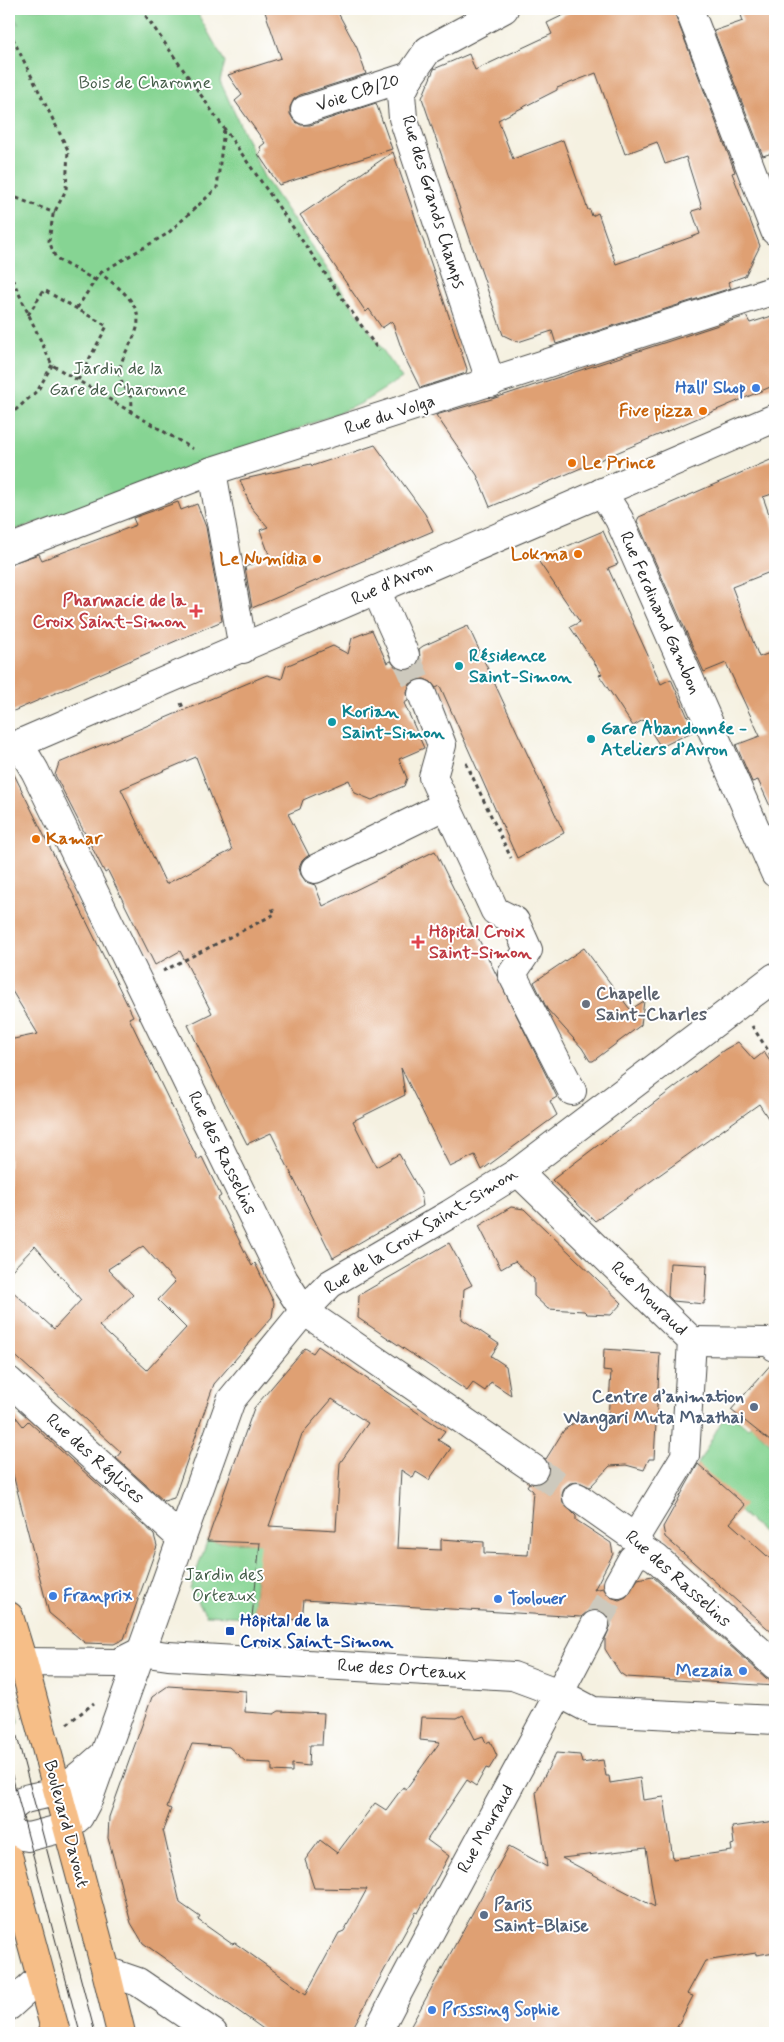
<svg xmlns="http://www.w3.org/2000/svg" width="784" height="2042" viewBox="0 0 784 2042" font-family="Mynerve,sans-serif">
<style>
.green{fill:#86d493;stroke:#58805f}
.building{fill:#dfa073;fill-rule:evenodd}
.lines{fill:none;stroke-linecap:round;stroke-linejoin:round}
.minor-tunnel{stroke:#cdc9bd;stroke-width:28;stroke-dasharray:28 14;stroke-linecap:butt}
.minor-casing{stroke:#494946;stroke-width:30}
.major-casing{stroke:#494946;stroke-width:30}
.path{stroke:#494946;stroke-width:3;stroke-dasharray:4 4;stroke-linecap:butt}
.minor{stroke:#fff;stroke-width:28}
.major{stroke:#f6be87;stroke-width:28}
.tram{stroke:#2b2b2b;stroke-width:1}
.shop-dot{fill:#3f7fe0;stroke:#fff;stroke-width:2}
.food-dot{fill:#e8710a;stroke:#fff;stroke-width:2}
.health-dot{fill:#e0444e;stroke:#fff;stroke-width:2}
.culture-dot{fill:#0f9aa8;stroke:#fff;stroke-width:2}
.worship-dot{fill:#6b7280;stroke:#fff;stroke-width:2}
.service-dot{fill:#5c6f8a;stroke:#fff;stroke-width:2}
.transit-dot{fill:#1a4fb4;stroke:#fff;stroke-width:2}
.labels{text-anchor:middle;dominant-baseline:central;stroke-width:4;stroke-linejoin:round;paint-order:stroke}
.park-label{font-size:18px;fill:#465e4a;stroke:#fff}
.street-label{font-size:18px;fill:#2b2b2b;stroke:#fff}
.shop-label{font-size:18px;font-weight:bold;fill:#366cbe;stroke:#fff;text-anchor:start}
.food-label{font-size:18px;font-weight:bold;fill:#c56008;stroke:#fff;text-anchor:end}
.health-label{font-size:18px;font-weight:bold;fill:#be3a42;stroke:#fff;text-anchor:end}
.culture-label{font-size:18px;font-weight:bold;fill:#0d838f;stroke:#fff;text-anchor:start}
.worship-label{font-size:18px;font-weight:bold;fill:#5b616d;stroke:#fff;text-anchor:start}
.service-label{font-size:18px;font-weight:bold;fill:#4e5e75;stroke:#fff;text-anchor:end}
.transit-label{font-size:18px;font-weight:bold;fill:#164399;stroke:#fff;text-anchor:start}
</style>
<rect width="100%" height="100%" fill="#fff"/>
<filter id="ink" filterUnits="userSpaceOnUse"><feTurbulence type="fractalNoise" baseFrequency=".02" numOctaves="2"/><feDisplacementMap in="SourceGraphic" scale="10" xChannelSelector="R" yChannelSelector="G"/><feConvolveMatrix kernelMatrix="1 2 1 2 8 2 1 2 1" color-interpolation-filters="sRGB"/></filter>
<filter id="wash" filterUnits="userSpaceOnUse"><feTurbulence type="fractalNoise" baseFrequency=".0096" numOctaves="4" result="noise"/><feDisplacementMap in="SourceGraphic" scale="20" xChannelSelector="R" yChannelSelector="G"/><feGaussianBlur stdDeviation="1.12" result="paint"/><feColorMatrix in="noise" values="0 0 0 0 0 0 0 0 0 0 0 0 0 0 0 0 0 1.4 0 .05"/><feComposite in="paint" operator="in"/></filter>
<g filter="url(#wash)">
<rect width="100%" height="100%" fill="#f5f1e1"/>
<!-- green -->
<g class="green">
<polygon points="9,9 195,9 225,62 220,81 264,177 402,378 360,404 283,435 272,442 9,532 9,10 19,25"/>
<polygon points="731,1410 737,1414 735,1417 748,1428 751,1425 775,1447 775,1543 694,1471 721,1422"/>
<polygon points="208,1539 218,1542 267,1543 256,1576 252,1617 206,1615 190,1589"/>
<polygon points="9,1682 19,1722 9,1725"/>
</g>
<g id="blocks">
<!-- building -->
<g class="building">
<polygon points="264,9 336,9 357,48 366,74 300,95 294,99 290,107 290,114 294,121 301,125 310,125 376,103 392,149 279,185 258,154 262,151 260,147 265,143 235,101 242,95 228,75 281,58"/>
<path d="M576 9H673L735 172 732 173 760 246 745 276 728 282 731 288 556 344 552 331 518 342 503 335 422 98 434 69 469 54 475 70 552 34 547 23ZM596 73 625 154 657 142 665 164 686 157 702 208 692 211 700 234 616 264 598 213 592 216 590 210H588L563 140 513 159 498 120 557 90V88Z"/>
<polygon points="739,9 775,9 775,152 763,156 714,31 743,21"/>
<polygon points="393,152 467,369 466,373 420,388 404,356 392,321 382,328 369,309 366,312 300,215"/>
<polygon points="775,315 775,385 490,507 477,475 436,415 495,398 746,316 750,323"/>
<polygon points="375,445 425,514 433,531 252,608 245,567 270,557 260,530 268,527 251,507 240,480 311,464 312,466"/>
<polygon points="775,458 775,493 763,497 775,531 775,570 732,587 759,657 775,651 775,817 758,780 752,782 736,745 760,736 726,663 704,672 637,521 639,517"/>
<polygon points="178,502 181,510 197,504 206,527 222,621 9,713 9,564 39,554 42,560 115,533 136,525 133,518"/>
<polygon points="603,531 618,564 608,568 661,684 671,679 694,731 661,747 643,720 633,726 599,675 602,674 570,627 580,622 537,559"/>
<path d="M468 626 564 833 517 858 440 686 436 688 431 682 424 679 416 680 410 684 407 692 408 701 404 703 424 748 399 759 407 778 404 786 372 800 355 793 349 780 303 800 300 809 288 814 309 855 302 861 299 868 301 875 306 882 315 885 323 906 435 851 557 1097 550 1101 557 1115 482 1170 475 1155 450 1167 401 1068 405 1095 353 1121 376 1167 399 1154 421 1193 423 1206 333 1258 271 1133 247 1144 214 1079 188 1025 212 1013 180 951 155 965 108 871 105 873 55 775 59 763 267 675 282 679 286 666 333 646 348 654 352 638 372 630 387 663 391 661 396 668 404 671 411 669 417 665 420 657 419 649 423 646ZM196 757 232 850 166 884 121 789Z"/>
<path d="M9 764 133 1016 129 1018 198 1160 202 1157 221 1196 218 1198 252 1266 255 1263 274 1303 272 1317 214 1384 174 1498 164 1501 116 1458 121 1452 9 1350V1288L54 1329 81 1300 35 1246 9 1273V1040L38 1034 9 986ZM143 1246 175 1282 158 1300 186 1328 147 1370 99 1326 133 1295 108 1269Z"/>
<polygon points="584,948 629,1008 631,1009 644,1001 641,1025 593,1061 590,1061 582,1048 547,1009 534,982"/>
<polygon points="738,1042 754,1060 764,1052 775,1069 775,1129 759,1104 595,1221 552,1180 724,1050"/>
<polygon points="511,1207 524,1209 622,1303 611,1315 587,1314 584,1311 548,1309 534,1296 534,1279 515,1261 501,1269 479,1226"/>
<polygon points="449,1243 472,1285 464,1289 462,1319 499,1344 491,1356 506,1366 511,1395 491,1382 485,1391 473,1383 467,1391 358,1318 359,1295"/>
<polygon points="670,1263 707,1265 705,1301 704,1301 704,1304 673,1301 668,1296"/>
<path d="M318 1346 445 1431 438 1440 451 1448 429 1480 416 1472 413 1478 401 1470 397 1548 441 1550V1539L484 1542V1553L528 1555 533 1491 527 1486 529 1483H540L547 1477 550 1470 548 1463 544 1458 546 1459 564 1430 581 1418 608 1419 611 1372 603 1371 604 1349 660 1353 654 1459H649L644 1470 626 1465 610 1466 590 1487 579 1482 570 1483 564 1488 562 1495 563 1503 576 1516V1520L611 1543 613 1554 594 1590 603 1588 610 1597 619 1600 626 1597 638 1579 652 1576 775 1686 626 1677 620 1673 605 1649V1639L611 1625 608 1617 603 1611 595 1609 587 1612 581 1617 304 1600 302 1620 252 1617 260 1543 207 1541 254 1408 305 1348 313 1353ZM332 1399 368 1423 340 1463 336 1530 269 1526 302 1434Z"/>
<polygon points="773,1362 775,1362 775,1445 731,1410"/>
<polygon points="9,1408 23,1426 28,1421 154,1535 157,1546 124,1639 114,1644 85,1643 49,1613 9,1459"/>
<polygon points="698,1464 745,1505 730,1523 775,1563 775,1635 665,1537 663,1527"/>
<polygon points="168,1686 246,1691 245,1712 274,1714 279,1711 324,1713 322,1745 310,1745 309,1766 292,1764 292,1772 272,1771 272,1763 246,1762 229,1747 192,1744 167,1807 171,1809 163,1830 180,1903 200,1917 198,1920 232,1944 235,1943 306,1994 339,1933 344,1931 367,1889 314,1888 305,1860 320,1840 337,1853 375,1803 386,1810 403,1787 406,1789 440,1742 420,1740 422,1717 457,1718 463,1715 475,1739 483,1736 486,1743 490,1741 497,1756 489,1769 486,1768 476,1786 467,1780 427,1840 449,1856 418,1913 416,1912 350,2033 269,2033 143,1943 131,1923 108,1838 109,1817 152,1697"/>
<path d="M556 1753 580 1755 582 1763 603 1760 606 1776H609L610 1783 640 1778 643 1800 664 1797 673 1859 732 1851 731 1845 734 1844 732 1827 775 1821V1952L756 1955V1953L705 1961 687 1994 693 1996 674 2033H407L509 1846 547 1867 536 1792ZM646 1848 655 1907 562 1858Z"/>
</g>
</g>
</g>
<g filter="url(#ink)">
<use href="#blocks" fill-opacity="0" stroke="#494946" stroke-width="1"/>
<g class="lines">
<!-- minor-tunnel -->
<g class="minor-tunnel">
<polyline points="405,655 422,694"/>
<polyline points="534,1469 577,1497"/>
<polyline points="595,1625 618,1584"/>
</g>
<!-- minor casing -->
<g class="minor-casing">
<g id="minor">
<polyline points="689,9 775,231"/>
<polyline points="305,110 410,76"/>
<polyline points="491,383 403,118 401,94 410,76 428,50 504,9"/>
<polyline points="212,471 243,649"/>
<polyline points="602,492 619,519 775,873"/>
<polyline points="9,549 212,471 775,290"/>
<polyline points="376,590 405,655"/>
<polyline points="422,694 442,745 433,777 495,911 515,921 528,950 512,974 572,1091"/>
<polyline points="19,744 35,771 284,1280 304,1311 534,1469"/>
<polyline points="9,748 775,418"/>
<polyline points="315,869 446,805"/>
<polyline points="518,1172 692,1341 685,1456 635,1538"/>
<polyline points="692,1341 770,1342 775,1347"/>
<polyline points="9,1381 181,1538"/>
<polyline points="577,1497 635,1538 643,1550 656,1558 775,1665"/>
<polyline points="618,1584 632,1559 643,1550"/>
<polyline points="23,1662 118,1663 140,1652 168,1656 513,1676 559,1693 593,1711 775,1720"/>
<path d="M9 1814C17 1793 42 1799 59 1790 76 1780 90 1766 105 1754"/>
<polyline points="9,1834 28,1837 67,1827 79,1817 89,1798 231,1400 304,1311 330,1284 450,1214 518,1172 775,977"/>
<polyline points="106,1971 138,1982 213,2033"/>
<polyline points="9,2006 40,1978"/>
<path d="M377 2033C447 1896 524 1762 595 1625"/>
</g>
</g>
<!-- major casing -->
<g class="major-casing">
<g id="major">
<polyline points="9,1616 23,1662 106,1971 121,2033"/>
<polyline points="9,1859 56,2033"/>
</g>
</g>
<!-- path -->
<g class="path">
<polyline points="141,9 379,351"/>
<polyline points="9,31 68,150 66,190 53,215 49,241 56,259 95,280"/>
<polyline points="9,195 55,213"/>
<polyline points="9,272 52,365 193,449"/>
<polyline points="100,273 167,234 217,188 224,129"/>
<path d="M77 308 100 273C119 288 147 306 135 334 130 346 122 356 120 369 117 389 136 389 131 411"/>
<polyline points="28,315 44,290 107,326 78,380"/>
<polyline points="9,416 38,390 52,365"/>
<polyline points="181,703 184,710"/>
<polyline points="466,763 511,858"/>
<polyline points="163,971 275,914 271,906"/>
<polyline points="752,1026 775,1061"/>
<polyline points="67,1724 94,1703"/>
</g>
<!-- minor -->
<use href="#minor" class="minor"/>
<!-- major -->
<use href="#major" class="major"/>
<!-- tram -->
<g class="tram">
<polyline points="9,1706 95,2033"/>
<polyline points="9,1764 80,2033"/>
</g>
</g>
</g>
<!-- markers -->
<g class="shop-dot">
<circle cx="756" cy="388" r="5"/>
<circle cx="53" cy="1596" r="5"/>
<circle cx="498" cy="1599" r="5"/>
<circle cx="743" cy="1671" r="5"/>
<circle cx="432" cy="2010" r="5"/>
</g>
<g class="food-dot">
<circle cx="703" cy="411" r="5"/>
<circle cx="572" cy="463" r="5"/>
<circle cx="578" cy="554" r="5"/>
<circle cx="317" cy="559" r="5"/>
<circle cx="36" cy="839" r="5"/>
</g>
<g class="health-dot">
<path d="M193.5 603.5h5v5h5v5h-5v5h-5v-5h-5v-5h5z"/>
<path d="M415.5 934.5h5v5h5v5h-5v5h-5v-5h-5v-5h5z"/>
</g>
<g class="culture-dot">
<circle cx="459" cy="666" r="5"/>
<circle cx="332" cy="722" r="5"/>
<circle cx="591" cy="739" r="5"/>
</g>
<circle class="worship-dot" cx="586" cy="1004" r="5"/>
<g class="service-dot">
<circle cx="754" cy="1407" r="5"/>
<circle cx="484" cy="1915" r="5"/>
</g>
<rect class="transit-dot" x="225" y="1626" width="10" height="10" rx="2.5"/>
<g class="labels">
<!-- park labels -->
<g class="park-label">
<text x="145" y="83">Bois de Charonne</text>
<text x="118" y="369">Jardin de la<tspan x="118" dy="21">Gare de Charonne</tspan></text>
<text x="224" y="1575">Jardin des<tspan x="224" dy="21">Orteaux</tspan></text>
</g>
<!-- street labels -->
<g class="street-label">
<text transform="translate(358 93) rotate(-18)">Voie CB/20</text>
<text transform="translate(433 202) rotate(73)">Rue des Grands Champs</text>
<text transform="translate(390 415) rotate(-18)">Rue du Volga</text>
<text transform="translate(392 583) rotate(-24)">Rue d'Avron</text>
<text transform="translate(660 613) rotate(66)">Rue Ferdinand Gambon</text>
<text transform="translate(222 1153) rotate(64)">Rue des Rasselins</text>
<text transform="translate(421 1231) rotate(-32)">Rue de la Croix Saint-Simon</text>
<text transform="translate(649 1299) rotate(44)">Rue Mouraud</text>
<text transform="translate(95 1459) rotate(42)">Rue des Réglises</text>
<text transform="translate(678 1579) rotate(42)">Rue des Rasselins</text>
<text transform="translate(402 1670) rotate(4)">Rue des Orteaux</text>
<text transform="translate(66 1824) rotate(75)">Boulevard Davout</text>
<text transform="translate(486 1829) rotate(-61)">Rue Mouraud</text>
</g>
<!-- shop labels -->
<g class="shop-label">
<text x="746" y="388" text-anchor="end">Hall' Shop</text>
<text x="63" y="1596">Franprix</text>
<text x="508" y="1599">Toolouer</text>
<text x="733" y="1671" text-anchor="end">Mezaia</text>
<text x="442" y="2010">Prsssing Sophie</text>
</g>
<!-- food labels -->
<g class="food-label">
<text x="693" y="411">Five pizza</text>
<text x="582" y="463" text-anchor="start">Le Prince</text>
<text x="568" y="554">Lokma</text>
<text x="307" y="559">Le Numidia</text>
<text x="46" y="839" text-anchor="start">Kamar</text>
</g>
<!-- health labels -->
<g class="health-label">
<text x="186" y="601">Pharmacie de la<tspan x="186" dy="21">Croix Saint-Simon</tspan></text>
<text x="429" y="932" text-anchor="start">Hôpital Croix<tspan x="429" dy="21">Saint-Simon</tspan></text>
</g>
<!-- culture labels -->
<g class="culture-label">
<text x="469" y="656">Résidence<tspan x="469" dy="21">Saint-Simon</tspan></text>
<text x="342" y="712">Korian<tspan x="342" dy="21">Saint-Simon</tspan></text>
<text x="601" y="729">Gare Abandonnée -<tspan x="601" dy="21">Ateliers d’Avron</tspan></text>
</g>
<!-- worship labels -->
<g class="worship-label">
<text x="596" y="994">Chapelle<tspan x="596" dy="21">Saint-Charles</tspan></text>
</g>
<!-- service labels -->
<g class="service-label">
<text x="744" y="1397">Centre d’animation<tspan x="744" dy="21">Wangari Muta Maathai</tspan></text>
<text x="494" y="1905" text-anchor="start">Paris<tspan x="494" dy="21">Saint-Blaise</tspan></text>
</g>
<!-- transit labels -->
<g class="transit-label">
<text x="240" y="1621">Hôpital de la<tspan x="240" dy="21">Croix Saint-Simon</tspan></text>
</g>
</g>
<!-- margin -->
<rect width="784" height="2042" fill="none" stroke="#fff" stroke-width="30"/>
</svg>
